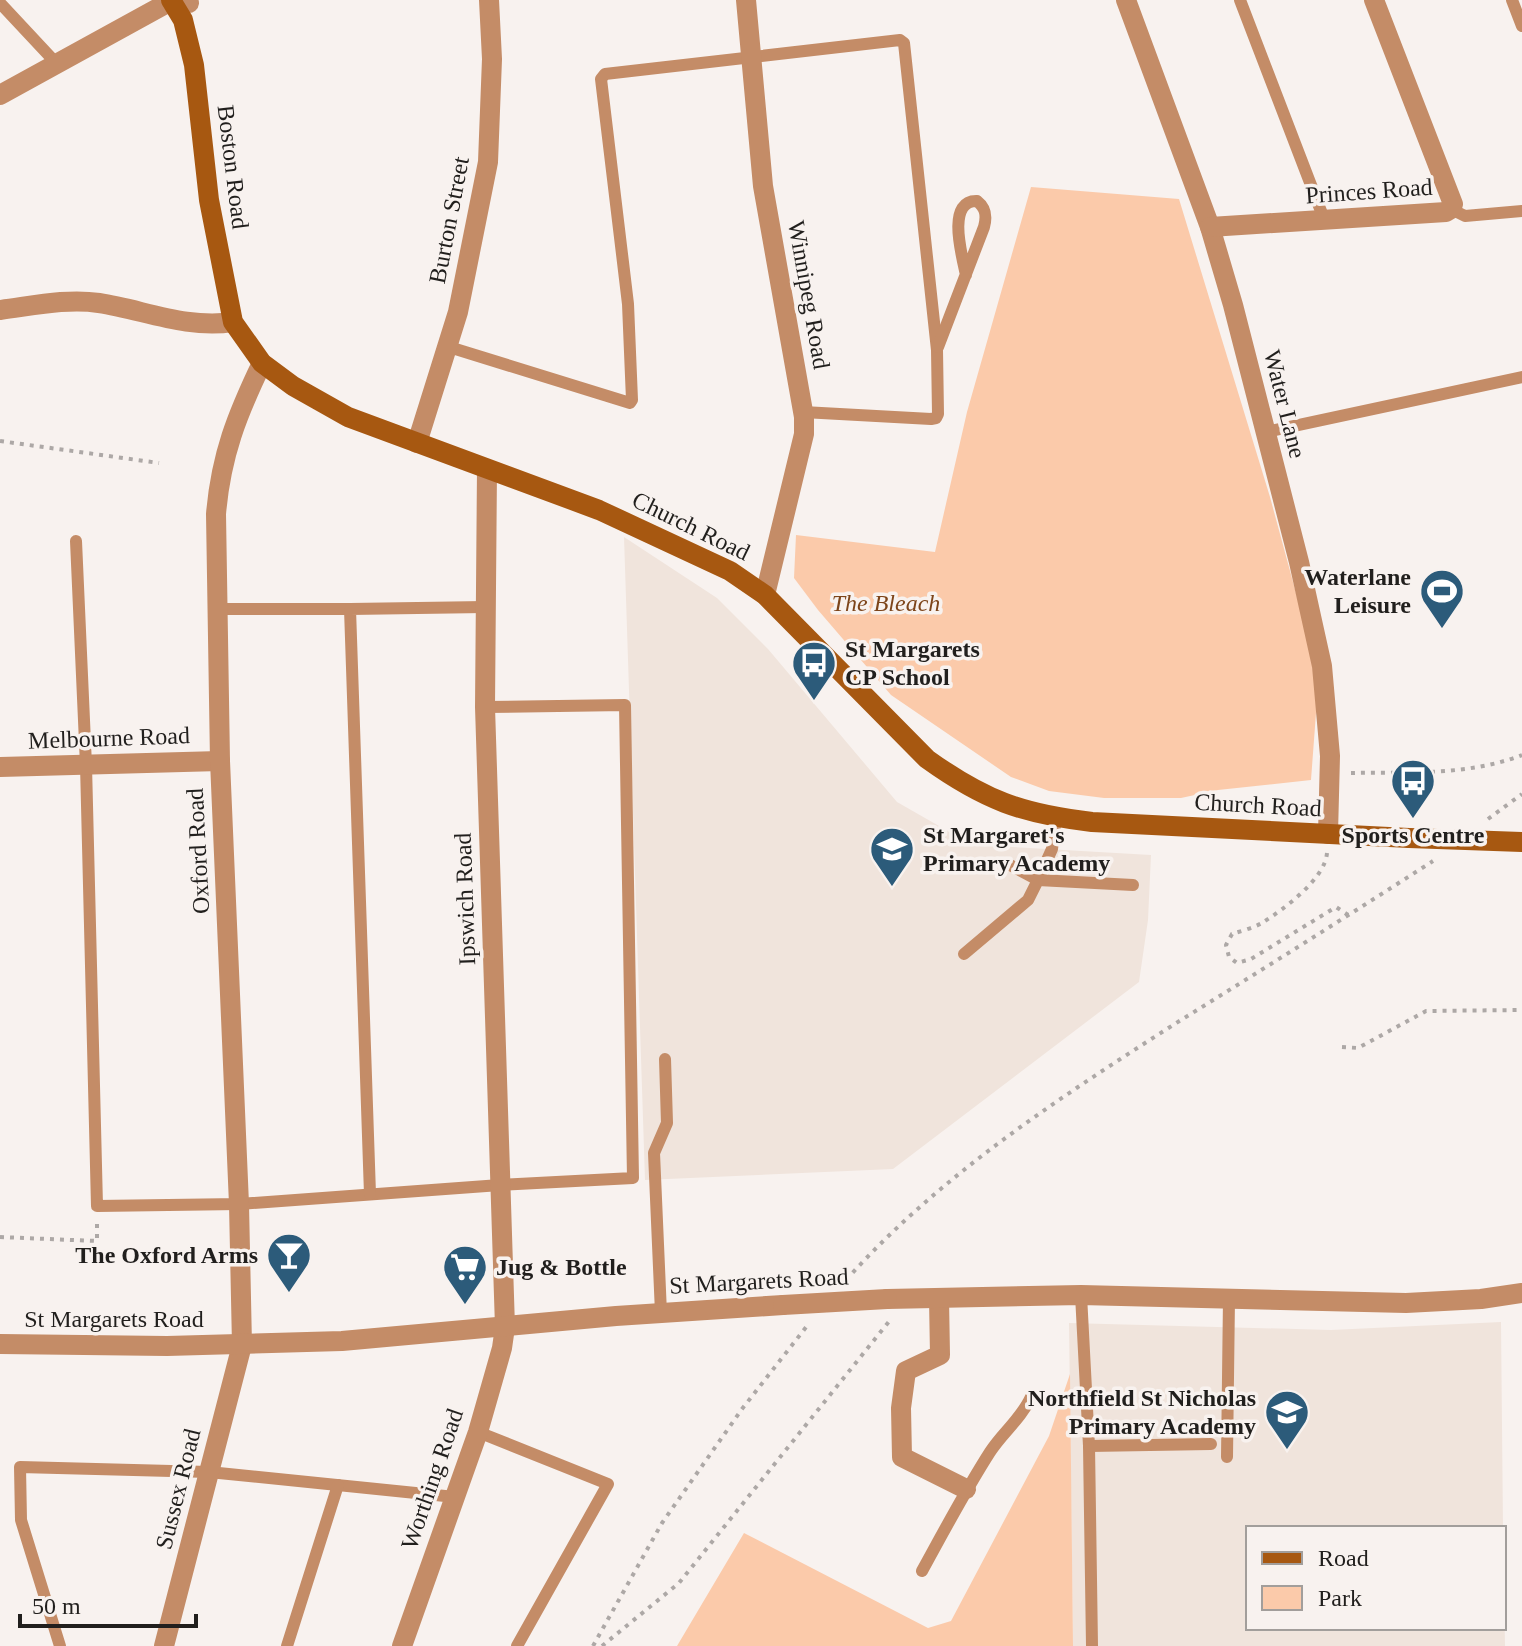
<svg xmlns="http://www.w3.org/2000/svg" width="1522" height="1646" viewBox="0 0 1522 1646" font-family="'Times New Roman',serif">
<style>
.built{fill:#f0e4dc}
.green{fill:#fbcaaa}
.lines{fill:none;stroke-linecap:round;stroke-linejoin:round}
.path{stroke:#ada8a6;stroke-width:4;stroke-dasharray:4 6;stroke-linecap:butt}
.service{stroke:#c48c67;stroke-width:12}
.minor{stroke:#c48c67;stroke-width:20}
.tertiary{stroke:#c48c67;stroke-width:20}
.secondary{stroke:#a75811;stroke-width:20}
.tertiary-bridge{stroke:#c48c67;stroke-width:20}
.secondary-bridge{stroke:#a75811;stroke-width:20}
.labels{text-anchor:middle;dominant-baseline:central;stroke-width:7;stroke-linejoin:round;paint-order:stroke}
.street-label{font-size:24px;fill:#211f1d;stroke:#f8f2ef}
.poi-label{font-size:24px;font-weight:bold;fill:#211f1d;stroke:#f8f2ef;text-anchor:end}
.park-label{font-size:24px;font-style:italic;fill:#7d451a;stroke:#f8f2ef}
</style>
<rect width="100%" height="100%" fill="#f8f2ef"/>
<!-- built -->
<g class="built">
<polygon points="624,537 717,598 768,649 897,802 946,830 995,846 1151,855 1148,920 1139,982 893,1169 645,1180"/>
<polygon points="1501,1322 1503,1528 1248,1528 1248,1628 1504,1628 1504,1587 1505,1646 1073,1646 1069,1323 1331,1330"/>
</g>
<!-- green -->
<g class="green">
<polygon points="1031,187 1179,199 1270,497 1309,641 1317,700 1311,780 1218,790 1181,798 1104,798 1049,791 1011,777 891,695 818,610 794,578 796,535 935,552 967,412"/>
<polygon points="1070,1374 1073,1646 677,1646 744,1533 928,1628 951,1621 1049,1436"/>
</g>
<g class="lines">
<!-- path -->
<g class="path">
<polyline points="0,441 159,463"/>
<path d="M1351 773C1408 772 1468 776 1522 755"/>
<polyline points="1488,819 1522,794"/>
<path d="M1327 853C1325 879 1284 909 1262 923 1253 928 1241 931 1232 934L1226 945 1229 957 1237 963 1251 959 1336 907 1348 915"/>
<polyline points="1342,1047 1358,1048 1426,1011 1522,1010"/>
<polyline points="0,1237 97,1241 97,1221"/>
<path d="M846 1280C941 1174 1062 1096 1181 1020 1265 968 1349 915 1433 861"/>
<polyline points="593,1646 662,1523 742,1409 807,1326"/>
<polyline points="602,1646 679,1583 891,1319"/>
</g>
<!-- service -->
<g class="service">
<polyline points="1240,0 1324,219"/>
<polyline points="1512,0 1522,26"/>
<polyline points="0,3 57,64"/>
<polyline points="1451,209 1465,216 1522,211"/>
<polyline points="449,347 630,403 632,400 628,304 601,79 605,74 900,40 904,43 937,350 938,414 936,418 931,419 803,412"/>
<path d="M938 347 984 227C987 216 986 208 977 201 946 200 962 256 966 275"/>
<polyline points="1266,432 1522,377"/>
<polyline points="76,541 86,765 97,1206 239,1204 500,1185 633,1178 625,705 485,707"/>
<polyline points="219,609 350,609"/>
<polyline points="1010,865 1038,880 1052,849 1056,818"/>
<polyline points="964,954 1028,900 1038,880 1133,885"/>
<polyline points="370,1194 350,609 485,607"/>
<polyline points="1081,1295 1089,1446 1092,1646"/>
<polyline points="661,1313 654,1153 667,1123 665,1059"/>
<polyline points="478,1432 608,1484 517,1646"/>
<polyline points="1089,1446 1211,1444"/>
<polyline points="1227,1457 1229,1298"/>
<path d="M922 1571C944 1531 965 1491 990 1452 1003 1432 1021 1419 1031 1397"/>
<polyline points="60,1646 21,1520 20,1467 209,1472 455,1497"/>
<polyline points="287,1646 338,1485"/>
</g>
<!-- minor -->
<g class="minor">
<polyline points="746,0 763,186 804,417 804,434 765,595"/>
<polyline points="1126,0 1210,227 1233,305 1299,562 1322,666 1330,756 1328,834"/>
<polyline points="0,95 171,1 189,3"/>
<polyline points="1210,227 1446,212 1451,209 1453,204 1374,0"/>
<path d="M0 310C32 306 67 298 99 303 144 310 186 329 233 322"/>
<polyline points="417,443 458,312 488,162 492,59 489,0"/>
<polyline points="0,767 220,761"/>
<polyline points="939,1298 940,1355 906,1371 901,1408 902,1457 966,1489"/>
<path d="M164 1646 242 1345 239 1204 220 761 216 514C221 455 237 415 262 363"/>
<polyline points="402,1646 478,1432 502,1348 505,1327 485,707 487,469"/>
</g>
<!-- tertiary -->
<g class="tertiary">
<polyline points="887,1299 1081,1295 1406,1303 1481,1299 1522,1293"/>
<polyline points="0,1344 167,1346 342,1341 616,1316 783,1305"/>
</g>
<!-- secondary -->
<path class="secondary" d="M171 0 183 20 194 65 209 200 233 322 262 363 293 386 348 417 599 510 730 571 765 595 927 759C984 800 1022 814 1092 822L1409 838"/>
<!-- tertiary-bridge -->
<polyline class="tertiary-bridge" points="783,1305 887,1299"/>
<!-- secondary-bridge -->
<polyline class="secondary-bridge" points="1409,838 1522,842"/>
</g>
<!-- icons -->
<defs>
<g id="stadium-pin" transform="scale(2.3)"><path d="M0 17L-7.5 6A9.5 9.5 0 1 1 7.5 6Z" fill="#2c5b7a" stroke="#f8f2ef"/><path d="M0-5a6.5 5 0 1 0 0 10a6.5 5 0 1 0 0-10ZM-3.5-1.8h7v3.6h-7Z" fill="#fff"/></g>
<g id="bus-pin" transform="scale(2.3)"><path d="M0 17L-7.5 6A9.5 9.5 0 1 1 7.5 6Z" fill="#2c5b7a" stroke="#f8f2ef"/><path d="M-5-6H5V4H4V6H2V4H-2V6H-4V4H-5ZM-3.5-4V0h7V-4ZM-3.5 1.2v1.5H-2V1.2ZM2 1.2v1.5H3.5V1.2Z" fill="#fff"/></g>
<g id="school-pin" transform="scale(2.3)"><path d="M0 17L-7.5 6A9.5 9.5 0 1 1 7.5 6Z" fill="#2c5b7a" stroke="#f8f2ef"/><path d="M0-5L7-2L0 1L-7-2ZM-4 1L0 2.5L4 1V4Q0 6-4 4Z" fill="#fff"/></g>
<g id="bar-pin" transform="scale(2.3)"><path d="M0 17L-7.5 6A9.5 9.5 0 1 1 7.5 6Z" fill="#2c5b7a" stroke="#f8f2ef"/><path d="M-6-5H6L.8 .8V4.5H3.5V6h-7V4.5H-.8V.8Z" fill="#fff"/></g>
<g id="supermarket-pin" transform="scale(2.3)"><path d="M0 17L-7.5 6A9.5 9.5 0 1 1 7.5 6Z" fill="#2c5b7a" stroke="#f8f2ef"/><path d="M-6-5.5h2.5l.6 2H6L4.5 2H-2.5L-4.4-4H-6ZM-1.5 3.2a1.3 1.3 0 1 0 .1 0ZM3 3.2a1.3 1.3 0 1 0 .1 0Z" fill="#fff"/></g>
</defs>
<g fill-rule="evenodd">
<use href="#stadium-pin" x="1442" y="591"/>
<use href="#bus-pin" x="814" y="663"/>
<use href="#bus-pin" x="1413" y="781"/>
<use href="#school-pin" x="892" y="849"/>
<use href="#bar-pin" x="289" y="1255"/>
<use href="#supermarket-pin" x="465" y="1267"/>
<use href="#school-pin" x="1287" y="1412"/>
</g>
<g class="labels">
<!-- street labels -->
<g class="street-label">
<text transform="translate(233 167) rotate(83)">Boston Road</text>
<text transform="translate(1369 191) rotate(-4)">Princes Road</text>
<text transform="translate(449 220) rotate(-79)">Burton Street</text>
<text transform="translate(809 295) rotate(80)">Winnipeg Road</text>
<text transform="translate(1285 404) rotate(76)">Water Lane</text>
<text transform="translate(691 526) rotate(26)">Church Road</text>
<text transform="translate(109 738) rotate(-2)">Melbourne Road</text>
<text transform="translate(1258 805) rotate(3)">Church Road</text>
<text transform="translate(198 851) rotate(-93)">Oxford Road</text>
<text transform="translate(465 899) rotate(-92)">Ipswich Road</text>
<text transform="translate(759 1281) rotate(-3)">St Margarets Road</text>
<text x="114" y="1319">St Margarets Road</text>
<text transform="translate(432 1479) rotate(-71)">Worthing Road</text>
<text transform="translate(178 1489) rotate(-76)">Sussex Road</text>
</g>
<!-- poi labels -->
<g class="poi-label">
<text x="1411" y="577">Waterlane<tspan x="1411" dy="28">Leisure</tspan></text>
<text x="845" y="649" text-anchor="start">St Margarets<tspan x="845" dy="28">CP School</tspan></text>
<text x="923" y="835" text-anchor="start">St Margaret's<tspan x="923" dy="28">Primary Academy</tspan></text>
<text x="1413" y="835" text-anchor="middle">Sports Centre</text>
<text x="258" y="1255">The Oxford Arms</text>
<text x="496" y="1267" text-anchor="start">Jug &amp; Bottle</text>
<text x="1256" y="1398">Northfield St Nicholas<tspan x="1256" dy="28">Primary Academy</tspan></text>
</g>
<!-- park labels -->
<g class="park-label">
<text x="886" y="603">The Bleach</text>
</g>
</g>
<!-- legend -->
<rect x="1246" y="1526" width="260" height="104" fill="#f8f2ef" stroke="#a29e9b" stroke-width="2"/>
<rect x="1262" y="1552" width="40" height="12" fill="#a75811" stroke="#a29e9b" stroke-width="2"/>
<text x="1318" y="1566" font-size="24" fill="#211f1d">Road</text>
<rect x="1262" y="1586" width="40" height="24" fill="#fbcaaa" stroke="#a29e9b" stroke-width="2"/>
<text x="1318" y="1606" font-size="24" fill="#211f1d">Park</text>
<!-- scale -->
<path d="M20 1614v12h176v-12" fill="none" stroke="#211f1d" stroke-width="4"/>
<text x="32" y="1614" font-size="24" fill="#211f1d" stroke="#f8f2ef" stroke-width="6" paint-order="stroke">50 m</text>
</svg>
